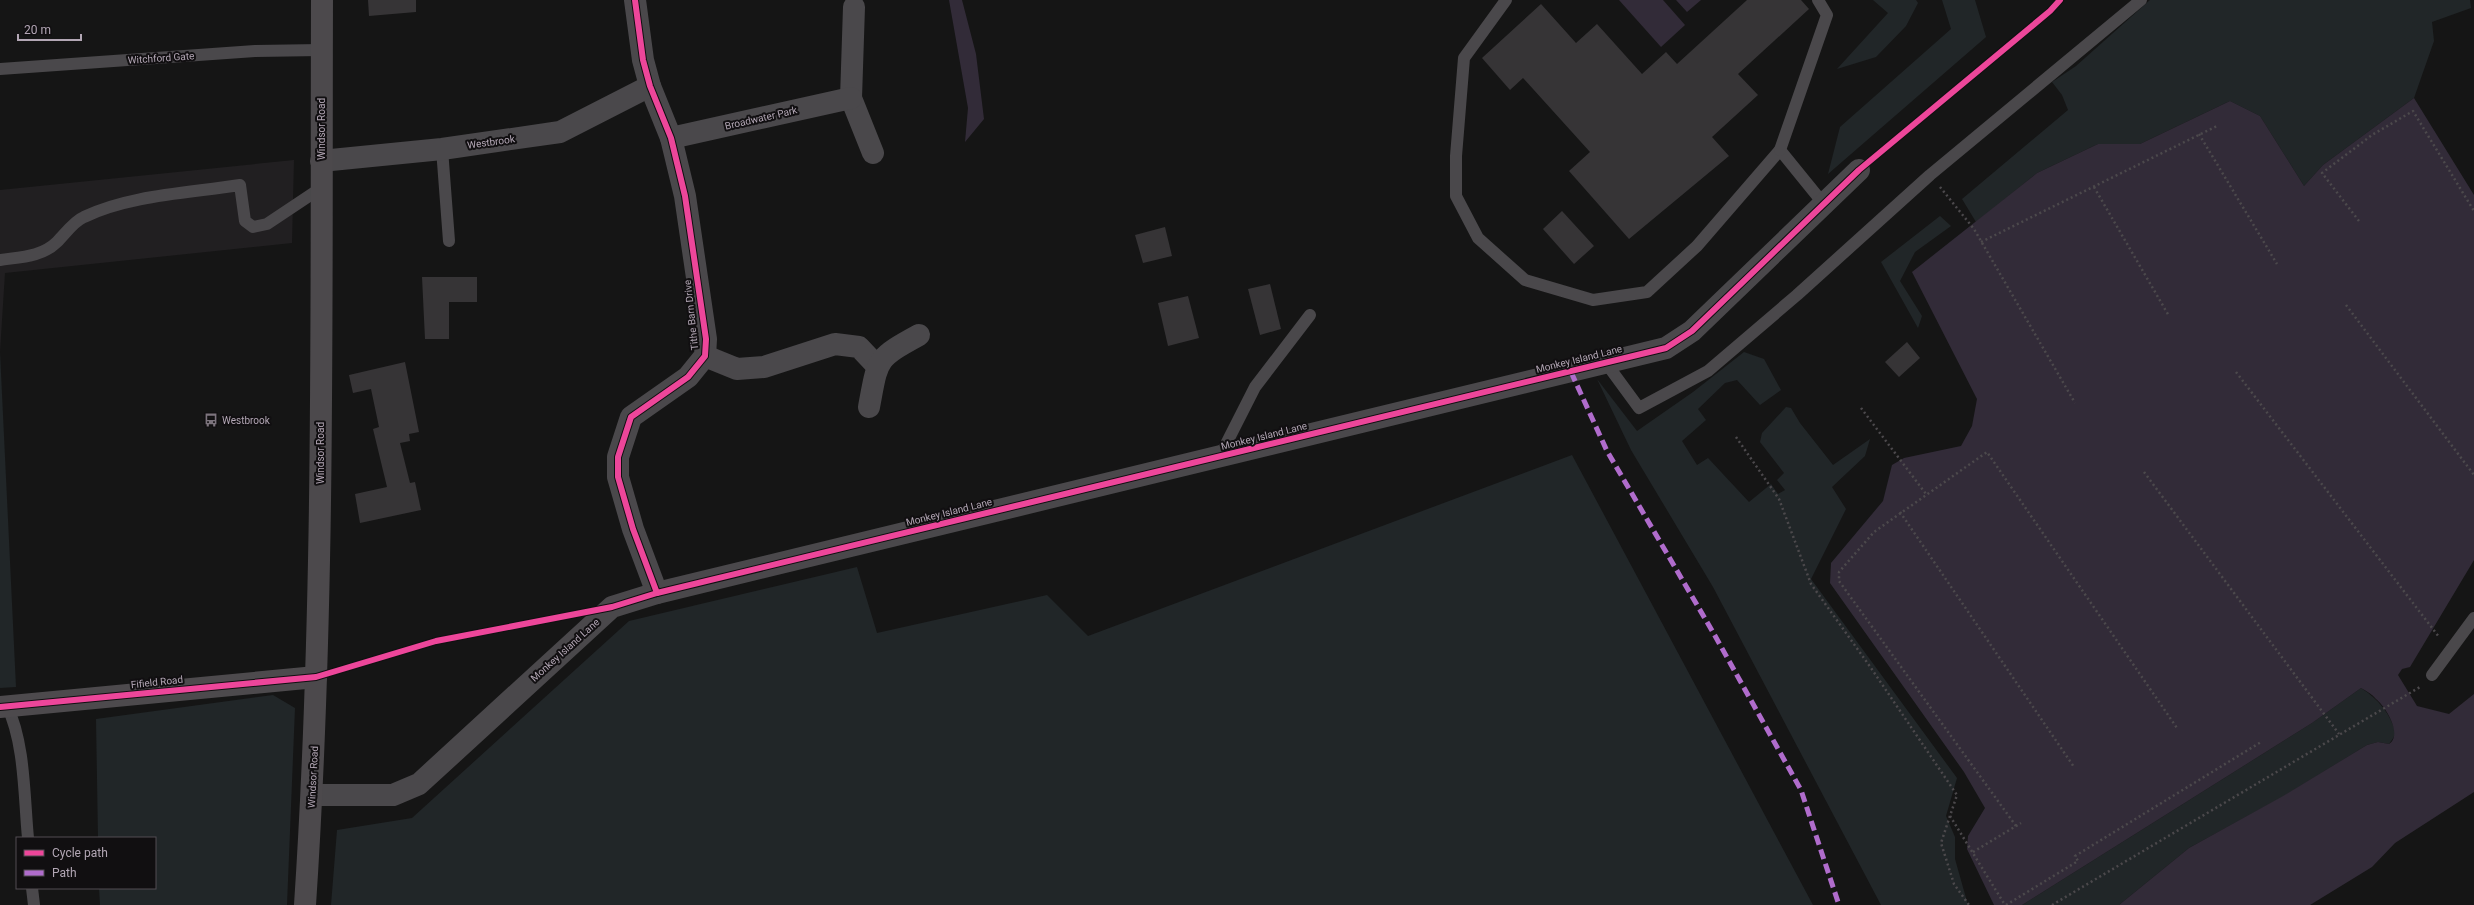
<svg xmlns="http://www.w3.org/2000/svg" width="2474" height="905" viewBox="0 0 2474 905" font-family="Roboto,sans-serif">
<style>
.built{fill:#211f21}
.green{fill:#212628}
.water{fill:#322b38}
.building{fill:#363436}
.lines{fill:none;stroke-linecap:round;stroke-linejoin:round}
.path{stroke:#4c494c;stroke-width:2.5;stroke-dasharray:2 3;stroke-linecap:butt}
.lane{stroke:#4a484b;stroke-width:12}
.street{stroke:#4a484b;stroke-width:22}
.secondary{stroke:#4d4a4d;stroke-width:22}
.primary{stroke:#4c494c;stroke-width:22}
.quiet{stroke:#b06ccc;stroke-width:5;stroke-dasharray:10 5;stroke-linecap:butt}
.cycleway-casing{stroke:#110f11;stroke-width:8}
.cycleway{stroke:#ed469a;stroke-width:6}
.labels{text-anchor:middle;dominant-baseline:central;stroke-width:4;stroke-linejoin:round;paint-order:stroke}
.street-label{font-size:10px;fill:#b3a7b5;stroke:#110f11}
.poi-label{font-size:10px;fill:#b3a7b5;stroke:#110f11;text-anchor:start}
</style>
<rect width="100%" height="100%" fill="#151515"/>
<!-- built -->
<polygon class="built" points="294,160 292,243 5,273 0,352 0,190"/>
<!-- green -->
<g class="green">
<polygon points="1873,0 1916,0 1918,3 1906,26 1876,57 1837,69 1888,13"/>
<polygon points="1942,0 1975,0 1986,37 1828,174 1840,127 1951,29"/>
<polygon points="2150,0 2470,0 2471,8 2432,22 2434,41 2414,98 2323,165 2304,186 2260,116 2230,101 2140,144 2098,144 2037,173 1976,222 1962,199 2068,110 2062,95 2052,82 2076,66"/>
<polygon points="1940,216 1951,226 1915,252 1900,281 1922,316 1918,328 1881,262"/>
<polygon points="0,352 16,687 0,688"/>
<polygon points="1744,352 1764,359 1781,390 1760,405 1737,380 1725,383 1698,409 1706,420 1682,441 1697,465 1708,458 1749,502 1771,484 1778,494 1785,490 1777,480 1784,473 1760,442 1762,433 1786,407 1791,408 1800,423 1833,465 1870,439 1865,456 1832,487 1846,509 1811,579 1957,778 1946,816 1955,837 1955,859 1968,905 1881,905 1713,587 1631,450 1597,379 1637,431 1693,392"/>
<polygon points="1572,455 1813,905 331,905 337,830 412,818 629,621 857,567 877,633 1047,595 1088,636"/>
<path d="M2361 688C2378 699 2391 714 2396 734L2389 744 2378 742 2367 745 2284 796 2189 848 2119 905H2022L2312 723Z"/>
<polygon points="273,695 295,708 287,905 100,905 99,888 155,888 155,838 98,838 96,719"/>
</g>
<!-- water -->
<g class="water">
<polygon points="949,0 962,0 976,54 984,119 965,142 968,108"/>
<polygon points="1619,0 1663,0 1685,25 1661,47"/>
<polygon points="1676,0 1701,0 1687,12"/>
<path d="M2414 98 2474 195V560L2410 667 2402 669 2398 675 2417 706 2449 714 2474 694V792L2395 843 2372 867 2310 905H2119L2189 848 2283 796 2367 745 2378 742 2389 744C2403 735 2386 707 2376 699 2372 694 2366 691 2361 688L2312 723 2022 905H1994L1967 849 1968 836 1985 808 1964 772 1830 583 1831 563 1883 501 1892 465 1904 458 1961 446 1972 426 1977 399 1912 272 2037 173 2098 144H2140L2230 101 2260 116 2304 186 2323 165Z"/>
</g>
<!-- building -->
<g class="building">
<polygon points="368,0 416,0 416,12 369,16"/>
<polygon points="1747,0 1801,0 1809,9 1738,74 1758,95 1712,137 1729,156 1629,239 1569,171 1590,152 1523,78 1510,90 1482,58 1541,4 1576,43 1597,24 1642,74 1666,52 1677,64"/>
<polygon points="1562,211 1594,246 1574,264 1543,229"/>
<polygon points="1165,227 1172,256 1143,263 1135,235"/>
<polygon points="422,277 477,277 477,302 449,302 449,339 425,339"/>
<polygon points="1270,284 1281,329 1260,335 1248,289"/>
<polygon points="1188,296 1199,338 1168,346 1158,303"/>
<polygon points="1907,342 1920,358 1899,377 1885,362"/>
<polygon points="405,362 419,432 409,434 410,441 400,443 410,483 415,482 421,510 360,523 355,494 387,487 373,429 379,427 371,389 353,393 349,375"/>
</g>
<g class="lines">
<!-- path -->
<g class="path">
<polyline points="2199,134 2277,264"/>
<polyline points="1940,187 1974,229 2075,403"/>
<polyline points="2094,187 2169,316"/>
<polyline points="2359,221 2322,173 2372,135 2413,111 2474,211"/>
<polyline points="1981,242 2217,126"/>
<polyline points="2346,305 2474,475"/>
<polyline points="2236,372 2439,637"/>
<polyline points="1861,408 1926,494"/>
<polyline points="1736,437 1779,499 1811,584 1871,668 1957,795 1941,843 1954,884 1969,905"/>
<polyline points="2144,472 2339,734"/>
<polyline points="1900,512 2074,767"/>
<polyline points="337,670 436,641 570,615"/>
<polyline points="1950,816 2005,905"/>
<polyline points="2016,826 1839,581 1839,572 1874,532 1987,452 2177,728"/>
<polyline points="1973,852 2021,823"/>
<polyline points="2006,905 2078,861 2075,856 2261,742"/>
<polyline points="2052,905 2420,687"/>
</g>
<!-- lane -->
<g class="lane">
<polyline points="1506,0 1464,58 1456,156 1456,196 1478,238 1525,280 1593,300 1647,292 1697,246 1780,150 1823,203"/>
<polyline points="0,69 255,51 321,50"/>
<polyline points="442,149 449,241"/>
<polyline points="1780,150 1827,15 1818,0"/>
<path d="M0 260C20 257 42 257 57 242 65 234 74 221 84 217 129 195 190 193 240 185L245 221 253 227 267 224 321 188"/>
<polyline points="1606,363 1639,408 1708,371 1797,295 1930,175 2141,0"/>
<polyline points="1220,456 1255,387 1310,315"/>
<polyline points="2432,675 2474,618"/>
<path d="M7 706C25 743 24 797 28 838"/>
<polyline points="32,888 34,905"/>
</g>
<!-- street -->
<g class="street">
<polyline points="635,0 643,60 650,86 671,138 685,196 706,339 705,356 688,377 631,417 618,457 618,477 633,529 657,593"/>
<polyline points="854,7 851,98 873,153"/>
<polyline points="671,138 851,98"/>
<polyline points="321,161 442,149 560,132 650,86"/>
<polyline points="705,356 737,369 764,367 835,344 859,347 876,365"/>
<path d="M869 407C878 359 875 359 919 335"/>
<polyline points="312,795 393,795 419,784 612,607 657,593 1666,348 1692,331 1859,170"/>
</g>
<!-- secondary -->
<polyline class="secondary" points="0,707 316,677"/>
<!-- primary -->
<path class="primary" d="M305 905C325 604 321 302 322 0"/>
<!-- quiet -->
<polyline class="quiet" points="1571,372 1607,451 1714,634 1801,790 1839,905"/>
<!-- cycleway casing -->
<g class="cycleway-casing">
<g id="cycleway">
<polyline points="635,0 643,60 650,86 671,138 685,196 706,339 705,356 688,377 631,417 618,457 618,477 633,529 657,593"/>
<polyline points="0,707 316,677 436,641 612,607 657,593 1666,348 1692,331 1859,170 2050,11 2060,0"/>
</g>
</g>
<!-- cycleway -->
<use href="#cycleway" class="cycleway"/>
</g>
<!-- icons -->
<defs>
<g id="bus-bare" transform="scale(1.08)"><path d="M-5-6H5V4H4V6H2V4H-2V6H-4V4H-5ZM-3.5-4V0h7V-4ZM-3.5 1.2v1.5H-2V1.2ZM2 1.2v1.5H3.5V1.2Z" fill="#7c747d" stroke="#110f11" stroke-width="2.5" paint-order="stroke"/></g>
</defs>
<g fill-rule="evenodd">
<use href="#bus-bare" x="211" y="420"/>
</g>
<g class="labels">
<!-- street labels -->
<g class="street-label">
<text transform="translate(161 58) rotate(-4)">Witchford Gate</text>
<text transform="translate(761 118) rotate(-13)">Broadwater Park</text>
<text transform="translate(321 129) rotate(-90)">Windsor Road</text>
<text transform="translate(491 142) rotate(-8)">Westbrook</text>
<text transform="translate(691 315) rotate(-96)">Tithe Barn Drive</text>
<text transform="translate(1579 359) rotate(-14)">Monkey Island Lane</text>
<text transform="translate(1264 436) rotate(-14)">Monkey Island Lane</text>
<text transform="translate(320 453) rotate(-90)">Windsor Road</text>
<text transform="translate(949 512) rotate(-14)">Monkey Island Lane</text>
<text transform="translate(565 650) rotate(-42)">Monkey Island Lane</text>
<text transform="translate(157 682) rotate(-6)">Fifield Road</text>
<text transform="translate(313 777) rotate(-87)">Windsor Road</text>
</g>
<!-- poi labels -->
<g class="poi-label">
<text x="222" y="420">Westbrook</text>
</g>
</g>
<!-- legend -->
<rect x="16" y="837" width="140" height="52" fill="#110f11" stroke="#524c53"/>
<rect x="24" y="850" width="20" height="6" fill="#ed469a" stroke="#524c53"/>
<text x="52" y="857" font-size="12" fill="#b3a7b5">Cycle path</text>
<rect x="24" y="870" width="20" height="6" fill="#b06ccc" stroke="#524c53"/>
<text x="52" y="877" font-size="12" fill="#b3a7b5">Path</text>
<!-- scale -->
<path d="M18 34v6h63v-6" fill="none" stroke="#b3a7b5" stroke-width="2"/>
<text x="24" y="34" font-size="12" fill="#b3a7b5" stroke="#110f11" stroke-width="3" paint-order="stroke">20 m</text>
</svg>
